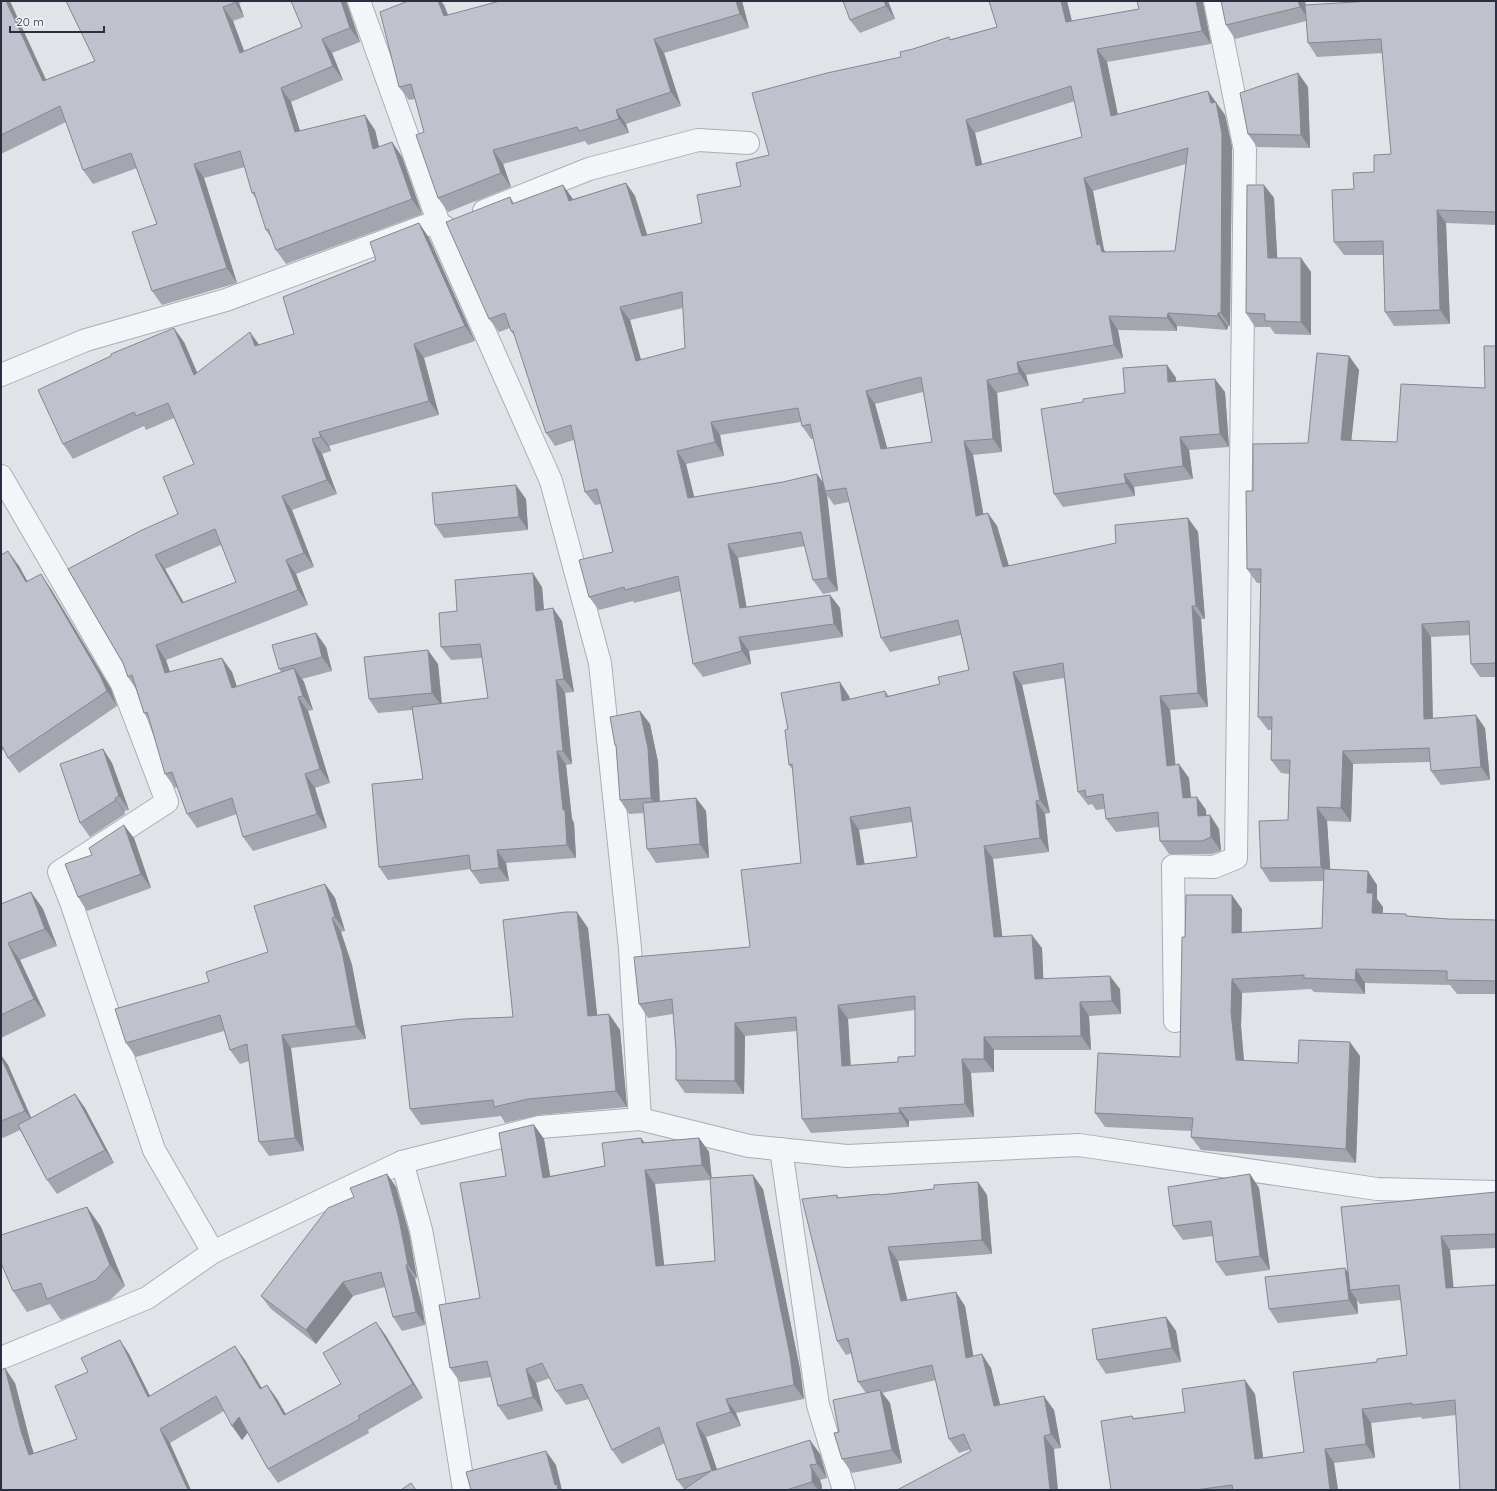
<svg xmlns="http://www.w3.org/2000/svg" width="1497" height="1491" viewBox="0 0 1497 1491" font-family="Quicksand,sans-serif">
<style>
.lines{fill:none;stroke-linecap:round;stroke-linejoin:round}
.street-casing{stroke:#abadb6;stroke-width:24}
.street{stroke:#f4f5f8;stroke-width:22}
.wall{fill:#a4a6af;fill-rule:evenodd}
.shaded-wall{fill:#86878f}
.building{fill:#bfc1cc;stroke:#86878f;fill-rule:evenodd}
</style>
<rect width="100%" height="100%" fill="#e2e3e9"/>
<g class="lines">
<!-- street casing -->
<g class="street-casing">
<g id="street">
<polyline points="359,1 438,221"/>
<polyline points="484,211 589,169 698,140 748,143"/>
<polyline points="439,229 551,481 600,663 630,948 640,1119"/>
<polyline points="1,375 86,340 226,300 438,221 439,229 445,227"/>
<polyline points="1,476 122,684 167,802 59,872 71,902 154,1150 213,1252"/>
<polyline points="1175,1021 1173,866 1214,867 1236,858 1245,150 1215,1"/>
<polyline points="781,1149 818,1405 844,1490"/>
<polyline points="402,1162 421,1230 432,1289 464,1490"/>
<polyline points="1,1358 147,1298 213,1252 402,1162 540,1127 640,1119 749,1146 847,1156 1079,1145 1377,1189 1496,1192"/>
</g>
</g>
<!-- street -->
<use href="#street" class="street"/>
</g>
<!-- wall -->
<g class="wall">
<polygon points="1,1 46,80 95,61 66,1 245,1 239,3 244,17 233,21 244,51 302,27 291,1 346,1 360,42 332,53 343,80 291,102 300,131 375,130 379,147 392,142 402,157 422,214 286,264 276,250 272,239 266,230 256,198 252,193 245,167 204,178 237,283 162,305 152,291 157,224 137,168 93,184 83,170 66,122 1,154"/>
<polygon points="742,1 749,28 664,53 681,106 626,124 629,133 588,145 585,141 503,164 511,187 448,212 438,198 424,132 415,99 409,100 399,87 444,5 448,15"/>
<polygon points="843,1 888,1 895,19 860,33 850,20"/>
<path d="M989 1H1067L1072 21 1139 9 1137 1H1203V3L1211 44 1107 62 1117 114 1208 91 1225 115 1232 147 1230 326H1228L1227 330 1177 326V331L1118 330 1123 358 1026 375 1029 386 997 393 1002 452 973 455 983 514 997 526 1009 566 1116 543 1188 518 1198 532 1205 619H1201L1208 707 1170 710 1175 765 1189 778 1191 797 1206 810V815H1210L1219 829 1221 851 1212 854H1169L1160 841 1159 827 1116 832 1106 819 1105 809 1096 810 1092 804 1088 805 1078 792 1064 678 1022 685 1050 813 1045 814 1049 852 993 859 1002 936 1042 948 1043 979 1120 989 1121 1014 1089 1016 1091 1050H994V1072L971 1073 974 1117 909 1121V1127L811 1133 802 1119 797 1031 745 1036 744 1094 685 1093 676 1080V1050L673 1014 648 1018 639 1004 750 947 801 863 793 770 789 765 788 729 849 696 850 699 885 691 889 696 940 684 969 670 961 635 890 652 881 638 849 502 834 505 827 495 838 591 823 594 813 580 805 546 738 558 746 607 830 595 840 608 843 637 749 651 751 664 703 677 693 664 681 591 634 603 633 601 599 610 589 597 613 552 601 504 595 505 585 492 574 440 555 446 546 433 516 338 511 331 510 328 499 332 489 319 510 197 514 203 573 199 626 183 635 196 647 235 702 223 741 186 769 155 901 57 913 49 997 27ZM1075 101 1082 137 982 165 975 133ZM1186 164 1175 251 1106 252 1104 250 1093 191ZM683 308 685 348 641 360 630 320ZM923 392 932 442 887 448 875 404ZM801 422 802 426 811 439H814L823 483 817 474 783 482 694 497 686 464 724 456 720 435ZM912 822 917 857 864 864 859 830ZM915 1010V1056L898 1062 851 1065 848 1019Z"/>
<polygon points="1496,1 1496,225 1446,223 1450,324 1394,326 1385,312 1383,255 1344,255 1334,242 1354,189 1374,172 1391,154 1383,53 1317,57 1308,43 1306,21 1235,39 1226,25 1306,5"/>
<polygon points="1298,73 1308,87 1310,148 1257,147 1248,134"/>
<polygon points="1264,185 1274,198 1277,258 1301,258 1311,272 1311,335 1275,334 1270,327 1255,327 1246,313"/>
<path d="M419 223 429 238 475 341 424 358 439 415 329 446 331 451 322 454 337 494 292 510 314 567 296 574 308 605 166 660 170 672H232L237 687 281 672 279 669 316 633 326 647 332 671 302 679 304 682 313 710 308 711 330 783 315 788 327 828 253 851 243 837 237 814 197 828 187 814 177 787 175 788 165 774 150 721 144 713 136 689 128 677 123 663 68 569 178 514 194 464 174 418 146 430 144 426 73 459 63 444 111 356 184 342 197 372 259 345 294 334ZM221 545 236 582 183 602 165 569Z"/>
<polygon points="1496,346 1496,677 1480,677 1471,664 1470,635 1431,637 1433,718 1485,728 1490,780 1441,785 1431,771 1430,762 1353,764 1351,822 1327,821 1330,869 1377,885 1377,899 1383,907 1382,913 1408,916 1449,919 1496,920 1496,994 1457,994 1450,985 1365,983 1365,994 1314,992 1311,989 1242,993 1241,1026 1244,1061 1298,1063 1360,1056 1356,1163 1201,1150 1191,1137 1192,1131 1105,1127 1095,1113 1180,1057 1185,937 1242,909 1242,933 1322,928 1324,881 1270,882 1261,868 1288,820 1289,774 1281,773 1271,760 1272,730 1268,730 1258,717 1261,583 1257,583 1247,569 1253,491 1308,443 1349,356 1359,370 1351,440 1397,442 1485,388"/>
<polygon points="1167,365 1176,378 1176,382 1225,392 1229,447 1189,450 1193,479 1134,487 1135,496 1063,507 1054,494 1083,402 1125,393"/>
<polygon points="526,499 528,530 444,538 435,525"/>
<polygon points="1,555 19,566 27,581 51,589 111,689 117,706 19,773 8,758 4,750 1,751"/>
<polygon points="542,587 544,609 562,621 574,692 565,693 572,764 566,765 572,819 574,823 576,858 506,863 509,881 480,884 471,871 471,869 388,880 379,867 423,779 412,710 378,713 369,699 438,664 442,704 488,698 482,658 451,660 441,647 457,611"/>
<polygon points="640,711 650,724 658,762 660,801 696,798 706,811 709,858 656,863 647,849 644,813 629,814 620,800 616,747 615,745"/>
<polygon points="103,749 112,763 129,810 124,811 125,814 90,837 80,823"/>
<polygon points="134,838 151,888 87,911 78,897 92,855"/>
<polygon points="325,884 335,898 345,931 341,932 352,965 366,1039 291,1048 304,1151 269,1156 259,1142 249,1061 240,1064 230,1050 224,1031 136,1057 126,1043 209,982 268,952"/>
<polygon points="31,892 43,909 57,946 20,960 46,1016 1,1038 1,904"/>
<polygon points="588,928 597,1015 609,1014 620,1030 627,1107 539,1115 505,1123 501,1116 421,1125 410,1109 513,1017"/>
<polygon points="1,1055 8,1065 31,1118 75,1094 85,1108 114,1163 57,1194 47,1180 20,1130 3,1138 1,1136"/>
<path d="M534 1125 544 1139 550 1176 605 1166 641 1138 645 1143 699 1138 709 1152 711 1178 763 1189 800 1369 804 1399 736 1413 741 1426 706 1437 717 1469 820 1454 827 1478 820 1480 822 1486V1490H683L684 1489 677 1480 665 1443 622 1464 612 1450 589 1399 566 1405 556 1391 550 1378 536 1383 543 1411 508 1420 498 1406 491 1377 460 1382 450 1368 480 1298 506 1176ZM710 1180 715 1261 664 1266 655 1184Z"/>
<polygon points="387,1174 396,1187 409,1233 417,1278 415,1279 422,1306 425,1325 402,1331 393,1317 385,1287 353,1296 316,1344 271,1309 261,1296 354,1197"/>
<polygon points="1250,1174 1259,1188 1270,1270 1226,1276 1216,1262 1213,1236 1183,1240 1173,1226"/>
<polygon points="978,1182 987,1195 992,1254 898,1261 907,1300 965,1306 973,1356 991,1368 1000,1405 1054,1410 1061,1448 1054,1449 971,1451 971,1449 959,1453 949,1439 936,1380 882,1393 890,1403 902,1463 852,1473 842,1459 839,1432 866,1393 858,1382 852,1353 846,1355 837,1341 837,1195 838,1198 879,1194 880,1195 934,1189"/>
<polygon points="1496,1192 1496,1248 1450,1250 1456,1415 1422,1419 1421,1417 1371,1423 1375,1458 1334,1463 1338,1490 1111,1490 1132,1416 1134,1418 1185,1412 1255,1394 1263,1458 1304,1452 1377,1362 1407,1355 1401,1300 1360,1304 1357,1300 1358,1314 1278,1323 1269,1309 1348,1272"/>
<polygon points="87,1207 101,1227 125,1286 110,1300 61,1320 50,1304 27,1312 13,1291"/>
<polygon points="1166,1317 1176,1331 1181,1362 1106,1374 1097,1360"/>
<polygon points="376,1322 386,1336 423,1398 368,1430 369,1433 278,1483 268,1469 248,1432 242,1440 224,1411 170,1443 1,1490 15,1383 31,1445 34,1453 77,1439 129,1354 150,1396 245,1360 262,1388 267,1385 277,1399 286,1414 341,1384"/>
</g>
<!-- shaded-wall -->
<g class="shaded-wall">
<polygon points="6,1 10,1 53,95 43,81"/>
<polygon points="234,1 237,1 239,3 244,17"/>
<polygon points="341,1 346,1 360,42 350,28"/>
<polygon points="438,1 441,1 444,5 454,30 444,16"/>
<polygon points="736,1 742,1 749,28 740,14"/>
<polygon points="884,1 888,1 895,19 886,6"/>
<polygon points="1061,1 1067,1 1075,35 1066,22"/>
<polygon points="1196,1 1203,1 1203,3 1211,44 1202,31"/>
<polygon points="1298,1 1305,1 1309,20 1300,7"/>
<polygon points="223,7 233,21 250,67 240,53"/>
<polygon points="322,39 332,53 343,80 333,66"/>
<polygon points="654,39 664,53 681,106 671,92"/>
<polygon points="1097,49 1107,62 1121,129 1111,116"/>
<polygon points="1298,73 1308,87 1310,148 1301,135"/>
<polygon points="281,88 291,102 305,147 295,132"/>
<polygon points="1208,91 1225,115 1232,147 1230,326 1221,313"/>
<polygon points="616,110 626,124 629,133 619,119"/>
<polygon points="365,115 375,130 383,163 373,149"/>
<polygon points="966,120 975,133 986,180 976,166"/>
<polygon points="392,142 402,157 422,214 412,199"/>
<polygon points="493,150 503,164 511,187 501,173"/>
<polygon points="194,164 204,178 237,283 227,268"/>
<polygon points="1084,178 1093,191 1104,250 1109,257 1111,266 1097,245"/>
<polygon points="626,183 635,196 652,250 642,236"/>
<polygon points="563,185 573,199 578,214 569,201"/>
<polygon points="1264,185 1274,198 1278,272 1268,258"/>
<polygon points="1437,210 1446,223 1450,324 1440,310"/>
<polygon points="419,223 429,238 475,341 465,326"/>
<polygon points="1301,258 1311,272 1311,335 1301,322"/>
<polygon points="620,307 630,320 645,374 636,361"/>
<polygon points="1168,313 1177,326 1177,331 1167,318"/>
<polygon points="1218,313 1228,326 1227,330 1218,316"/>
<polygon points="1109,316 1118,330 1123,358 1114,345"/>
<polygon points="174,328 184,342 204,389 194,375"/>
<polygon points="250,332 260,346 255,346"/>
<polygon points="414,344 424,358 439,415 429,401"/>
<polygon points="1349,356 1359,370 1350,453 1341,440"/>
<polygon points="1017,362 1026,375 1029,386 1019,373"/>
<polygon points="1167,365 1176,378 1177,395 1168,382"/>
<polygon points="1215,379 1225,392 1229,447 1220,434"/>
<polygon points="987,380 997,393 1002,452 993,439"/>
<polygon points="866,391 875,404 891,462 881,449"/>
<polygon points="711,422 720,435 724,456 715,442"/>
<polygon points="319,432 329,446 331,451 321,437"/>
<polygon points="1180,437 1189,450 1193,479 1183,466"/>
<polygon points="312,439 322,454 337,494 327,480"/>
<polygon points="964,441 973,455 986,529 976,516"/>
<polygon points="677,451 686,464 698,512 688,498"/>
<polygon points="817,474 827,488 825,491 827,495 838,591 828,578"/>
<polygon points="1124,474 1134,487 1135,496 1126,483"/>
<polygon points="516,485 526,499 528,530 519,517"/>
<polygon points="282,496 292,510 314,567 304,553"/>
<polygon points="988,513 997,526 1013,580 1003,567"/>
<polygon points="1188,518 1198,532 1205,619 1196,606"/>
<polygon points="728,544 738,558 749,621 740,608"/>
<polygon points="8,551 19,566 36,597 26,582"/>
<polygon points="155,555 165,569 192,617 182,603"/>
<polygon points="286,560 296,574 308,605 298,590"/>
<polygon points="533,573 542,587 545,624 536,611"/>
<polygon points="41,574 51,589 111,689 117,706 107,691"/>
<polygon points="830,595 840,608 843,637 834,624"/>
<polygon points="1192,606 1201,619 1208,707 1198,693"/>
<polygon points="553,608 562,621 574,692 564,679"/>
<polygon points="1422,624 1431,637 1433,733 1424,719"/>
<polygon points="316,633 326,647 332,671 322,657"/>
<polygon points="739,637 749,651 751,664 742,651"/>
<polygon points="156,645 166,660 175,687 165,673"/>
<polygon points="428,650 438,664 442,706 432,693"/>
<polygon points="222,658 232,672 242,703 232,688"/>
<polygon points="294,668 304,682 313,710 303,696"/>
<polygon points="1013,672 1022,685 1050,813 1040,800"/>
<polygon points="556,680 565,693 572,764 563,751"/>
<polygon points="840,682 849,696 851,715 842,701"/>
<polygon points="1160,696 1170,710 1177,779 1167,766"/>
<polygon points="298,697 308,711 330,783 320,769"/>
<polygon points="640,711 650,724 658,762 660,812 651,798"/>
<polygon points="1476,715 1485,728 1490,780 1481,767"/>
<polygon points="103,749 112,763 129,810 119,796"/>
<polygon points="557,751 566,765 572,819 574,823 576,858 567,845"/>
<polygon points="1343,751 1353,764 1351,822 1341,808"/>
<polygon points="1179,764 1189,778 1192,811 1183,798"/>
<polygon points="305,774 315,788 327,828 317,814"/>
<polygon points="1197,797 1206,810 1207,829 1198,816"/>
<polygon points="115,798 124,811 125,814 116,800"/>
<polygon points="696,798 706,811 709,858 700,844"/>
<polygon points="1036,801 1045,814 1049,852 1040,838"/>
<polygon points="1317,807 1327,821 1331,880 1321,867"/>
<polygon points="1210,815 1219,829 1221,851 1211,837"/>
<polygon points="850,817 859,830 867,878 857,865"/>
<polygon points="124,825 134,838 151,888 141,874"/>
<polygon points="984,846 993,859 1004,950 994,937"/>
<polygon points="497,850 506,863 509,881 499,868"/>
<polygon points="1368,871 1377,885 1377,899 1383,907 1382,927 1372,913 1367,893"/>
<polygon points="325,884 335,898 345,931 335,917"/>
<polygon points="31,892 43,909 57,946 45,929"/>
<polygon points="1232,895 1242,909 1241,947 1232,933"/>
<polygon points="577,912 588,928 599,1032 588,1016"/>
<polygon points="332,918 341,932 352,965 366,1039 356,1026"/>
<polygon points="1032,935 1042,948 1044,993 1035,979"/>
<polygon points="8,943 20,960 46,1016 34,999"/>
<polygon points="1356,969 1365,983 1365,994 1355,980"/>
<polygon points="1110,976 1120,989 1121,1014 1112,1001"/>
<polygon points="1232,979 1242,993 1241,1026 1245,1074 1236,1060 1231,1012"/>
<polygon points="1080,1002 1089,1016 1091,1050 1081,1036"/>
<polygon points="838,1005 848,1019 851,1079 842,1066"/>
<polygon points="609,1014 620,1030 627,1107 616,1091"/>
<polygon points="735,1023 745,1036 744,1094 735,1081"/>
<polygon points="282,1035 291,1048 304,1151 295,1138"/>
<polygon points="984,1037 994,1050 994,1072 984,1059"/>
<polygon points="1350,1042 1360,1056 1356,1163 1346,1149"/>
<polygon points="1,1055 8,1065 34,1124 25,1111 1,1057"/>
<polygon points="962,1059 971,1073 974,1117 965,1104"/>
<polygon points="75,1094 85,1108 114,1163 105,1150"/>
<polygon points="899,1108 909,1121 909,1127 900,1113"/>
<polygon points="534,1125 544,1139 553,1192 543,1178"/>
<polygon points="641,1138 651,1152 642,1143"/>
<polygon points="699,1138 709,1152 712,1180 702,1165"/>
<polygon points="645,1170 655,1184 666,1281 656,1266"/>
<polygon points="387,1174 396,1187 409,1233 417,1278 408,1265"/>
<polygon points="1250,1174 1259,1188 1270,1270 1260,1256"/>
<polygon points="753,1175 763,1189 800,1369 804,1399 794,1385"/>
<polygon points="978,1182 987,1195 992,1254 982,1240"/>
<polygon points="87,1207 101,1227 125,1286 110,1265"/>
<polygon points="1441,1236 1450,1250 1455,1302 1446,1288"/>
<polygon points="888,1247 898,1261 911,1315 901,1301"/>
<polygon points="406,1265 415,1279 422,1306 425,1325 416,1312"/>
<polygon points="1345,1268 1355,1282 1350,1290 1357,1300 1358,1314 1349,1300"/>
<polygon points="343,1282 353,1296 316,1344 306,1330"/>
<polygon points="956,1292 965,1306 976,1372 966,1358"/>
<polygon points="1166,1317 1176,1331 1181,1362 1172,1348"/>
<polygon points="376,1322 386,1336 423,1398 413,1384"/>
<polygon points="120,1340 129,1354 158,1412 148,1397"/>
<polygon points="235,1346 245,1360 270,1403 260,1389"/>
<polygon points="982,1354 991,1368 1004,1420 994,1406"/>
<polygon points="5,1368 15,1383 31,1445 39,1469 29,1455 21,1431"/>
<polygon points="526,1369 536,1383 543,1411 533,1397"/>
<polygon points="1245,1380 1255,1394 1265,1473 1255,1459"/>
<polygon points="267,1385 277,1399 294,1429 284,1415"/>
<polygon points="880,1390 890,1403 902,1463 892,1450"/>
<polygon points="1044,1396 1054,1410 1061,1448 1051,1434"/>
<polygon points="726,1399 736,1413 741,1426 731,1412"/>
<polygon points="1362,1409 1371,1423 1375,1458 1366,1444"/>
<polygon points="239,1417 249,1431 242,1440 232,1426"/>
<polygon points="696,1423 706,1437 722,1485 712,1471"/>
<polygon points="160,1429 170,1443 191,1490 188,1490"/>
<polygon points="1044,1436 1054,1449 1058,1490 1050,1490"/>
<polygon points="810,1440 820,1454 827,1478 817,1464"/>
<polygon points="1325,1449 1334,1463 1338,1490 1330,1490"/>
<polygon points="546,1451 556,1465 562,1490 558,1490 555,1485"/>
<polygon points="810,1465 820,1480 822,1486 822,1490 818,1490 812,1482"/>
</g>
<!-- building -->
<g class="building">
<polygon points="1,1 6,1 43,81 95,61 66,1 234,1 234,3 223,7 240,53 302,27 291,1 341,1 350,28 322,39 333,66 281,88 295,132 365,115 373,149 392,142 412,199 276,250 268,229 266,230 254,192 252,193 240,151 194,164 227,268 152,291 132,232 157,224 131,153 83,170 60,106 1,135"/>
<polygon points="408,1 438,1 444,16 500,1 736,1 740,14 654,39 671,92 616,110 619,119 579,131 577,127 493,150 501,173 438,198 416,135 424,132 411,84 399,87 380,12"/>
<polygon points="843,1 884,1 886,6 850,20"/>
<path d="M989 1H1061L1066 22 1139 9 1137 1H1196L1202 31 1097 49 1111 116 1208 91 1211 103 1216 102 1222 134 1221 313H1218V316L1168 313 1167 318 1109 316 1114 345 1017 362 1019 373 987 380 993 439 964 441 976 516 988 513 1003 567 1116 543 1115 525 1188 518 1196 606H1192L1198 693 1160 696 1167 766 1179 764 1183 798 1197 797 1198 816 1210 815 1211 837 1202 841H1160L1158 812 1106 819 1103 794 1086 797 1085 790 1078 792 1063 663 1013 672 1040 800 1036 801 1040 838 984 846 994 937 1032 935 1035 979 1110 976 1112 1001 1080 1002 1081 1036 984 1037V1059H962L965 1104 899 1108 900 1113 802 1119 796 1017 735 1023V1081L676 1080V1050L672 999 639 1004 634 957 750 947 741 870 801 863 792 764 789 765 785 730 788 729 781 693 840 682 842 701 885 691 886 697 940 684 938 677 969 670 958 620 881 638 846 488 825 491 810 424 802 426 798 408 711 422 715 442 677 451 688 498 783 482 817 474 828 578 813 580 801 532 728 544 740 608 830 595 834 624 739 637 742 651 693 664 678 576 625 590 624 587 589 597 579 560 613 552 597 489 585 492 571 425 546 433 513 331H511L505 313 489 319 446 222 510 197 512 204 563 185 569 201 626 183 642 236 702 223 697 195 741 186 736 163 769 155 752 93 827 73 901 57 900 52 913 49 949 37 950 40 997 27ZM1071 86 1082 137 976 166 966 120ZM1188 148 1175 251 1102 252 1100 244 1097 245 1084 178ZM682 292 685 348 636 361 620 307ZM921 377 932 442 881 449 866 391ZM910 807 917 857 857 865 850 817ZM915 996V1056L898 1057V1062L842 1066 838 1005Z"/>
<polygon points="1221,1 1298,1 1300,7 1226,25"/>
<polygon points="1371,1 1496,1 1496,212 1437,210 1440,310 1385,312 1383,241 1334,242 1332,190 1354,189 1353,173 1374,172 1374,155 1391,154 1381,39 1308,43 1305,5"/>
<polygon points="1298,73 1301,135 1248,134 1240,93"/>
<polygon points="1247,185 1264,185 1268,258 1301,258 1301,322 1265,321 1265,314 1246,313"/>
<path d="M419 223 465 326 414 344 429 401 319 432 321 437 312 439 327 480 282 496 304 553 286 560 298 590 156 645 165 673 222 658 232 688 294 668 303 696 298 697 320 769 305 774 317 814 243 837 232 798 187 814 172 772 165 774 147 712 144 713 132 675 128 677 123 663 68 569 140 531 178 514 163 477 194 464 168 403 136 416 134 412 63 444 38 390 111 356V354L174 328 194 375 250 332 255 346 294 334 283 297 376 260 370 242ZM215 529 236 582 182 603 155 555Z"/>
<polygon points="1484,346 1496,346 1496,663 1471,664 1469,621 1422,624 1424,719 1476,715 1481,767 1431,771 1429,748 1343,751 1341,808 1317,807 1321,867 1261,868 1259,821 1288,820 1290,760 1271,760 1272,717 1258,717 1261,569 1247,569 1246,491 1253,491 1253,444 1308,443 1317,353 1349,356 1341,440 1397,442 1401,384 1485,388"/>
<polygon points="1167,365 1168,382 1215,379 1220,434 1180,437 1183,466 1124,474 1126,483 1054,494 1041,409 1083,402 1083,399 1125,393 1123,368"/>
<polygon points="516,485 519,517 435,525 432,493"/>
<polygon points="8,551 26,582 41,574 100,675 107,691 8,758 1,744 1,555"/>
<polygon points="533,573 536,611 553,608 564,679 556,680 563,751 557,751 563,810 565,810 567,845 497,850 499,868 471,871 469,855 379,867 372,784 423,779 412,707 488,698 480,644 441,647 439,613 457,611 455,580"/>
<polygon points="316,633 322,657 279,669 272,645"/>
<polygon points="428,650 432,693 369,699 364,657"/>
<polygon points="640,711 648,748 651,798 620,800 616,745 615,745 610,717"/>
<polygon points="103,749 119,796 115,798 116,800 80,823 60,764"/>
<polygon points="696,798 700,844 647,849 643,803"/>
<polygon points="124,825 141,874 78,897 65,864 92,855 89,848"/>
<polygon points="1324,869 1368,871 1367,893 1373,893 1372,913 1406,914 1406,916 1449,919 1496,920 1496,981 1447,980 1447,971 1356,969 1355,980 1304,978 1304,975 1232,979 1231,1012 1236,1060 1298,1063 1299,1040 1350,1042 1346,1149 1191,1137 1193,1118 1095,1113 1098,1053 1180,1057 1182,937 1185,937 1186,895 1232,895 1232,933 1322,928"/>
<polygon points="325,884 335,917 332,918 342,951 356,1026 282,1035 295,1138 259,1142 247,1044 230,1050 220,1015 126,1043 115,1009 209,982 206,972 268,952 254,906"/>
<polygon points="31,892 45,929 8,943 34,999 1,1015 1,904"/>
<polygon points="566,912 577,912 588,1016 609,1014 616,1091 528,1099 494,1107 493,1100 410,1109 401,1026 463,1019 513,1017 503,920"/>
<polygon points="1,1057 25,1111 1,1121"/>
<polygon points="75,1094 105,1150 47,1180 18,1125"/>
<polygon points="532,1125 534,1125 543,1178 605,1166 602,1143 641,1138 642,1143 699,1138 702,1165 645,1170 656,1266 715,1261 710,1178 753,1175 790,1355 794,1385 726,1399 731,1412 696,1423 712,1471 810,1440 817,1464 810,1465 812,1471 812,1482 786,1490 683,1490 711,1471 677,1480 659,1427 612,1450 582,1384 556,1391 542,1363 526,1369 533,1397 498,1406 487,1361 450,1368 439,1305 480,1298 460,1183 506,1176 499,1133"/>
<polygon points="387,1174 399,1219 408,1265 406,1265 412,1292 416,1312 393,1317 381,1272 343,1282 306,1330 261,1296 328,1208 354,1197 350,1188"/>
<polygon points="1250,1174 1260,1256 1216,1262 1211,1221 1173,1226 1168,1187"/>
<polygon points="978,1182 982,1240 888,1247 901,1301 956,1292 966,1358 982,1354 994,1406 1044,1396 1051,1434 1044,1436 1050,1490 897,1490 971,1451 964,1434 949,1439 932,1365 858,1382 848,1338 837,1341 802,1199 837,1195 837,1198 879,1194 880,1195 934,1189 934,1185"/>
<polygon points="1496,1192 1496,1234 1441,1236 1446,1288 1496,1285 1496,1490 1460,1490 1455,1400 1412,1405 1412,1403 1362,1409 1366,1444 1325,1449 1330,1490 1233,1490 1232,1485 1195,1490 1111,1490 1101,1421 1132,1416 1133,1419 1185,1412 1182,1389 1245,1380 1255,1459 1304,1452 1293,1372 1377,1362 1377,1359 1407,1355 1399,1285 1350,1290 1341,1207"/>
<polygon points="87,1207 110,1265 96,1280 47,1299 41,1283 13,1291 1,1263 1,1235"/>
<polygon points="1345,1268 1349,1300 1269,1309 1265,1277"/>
<polygon points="1166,1317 1172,1348 1097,1360 1092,1329"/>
<polygon points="376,1322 413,1384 358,1416 360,1419 268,1469 239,1417 232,1426 216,1396 160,1429 188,1490 1,1490 1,1370 5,1368 21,1431 29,1455 77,1439 55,1386 88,1372 81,1358 120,1340 148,1397 235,1346 260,1389 267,1385 284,1415 341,1384 323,1353"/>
<polygon points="880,1390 892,1450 842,1459 834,1433 839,1432 833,1400"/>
<polygon points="546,1451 555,1485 557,1484 558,1490 471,1490 466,1472"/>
<polygon points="411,1483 416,1490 401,1490"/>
</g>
<!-- border -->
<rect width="1497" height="1491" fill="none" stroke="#2b2e40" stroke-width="4"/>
<!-- scale -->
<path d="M10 26v6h94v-6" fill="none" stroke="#2b2e40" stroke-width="2"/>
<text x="16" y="26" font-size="12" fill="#2b2e40" stroke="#f1f2f7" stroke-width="3" paint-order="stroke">20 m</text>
</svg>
